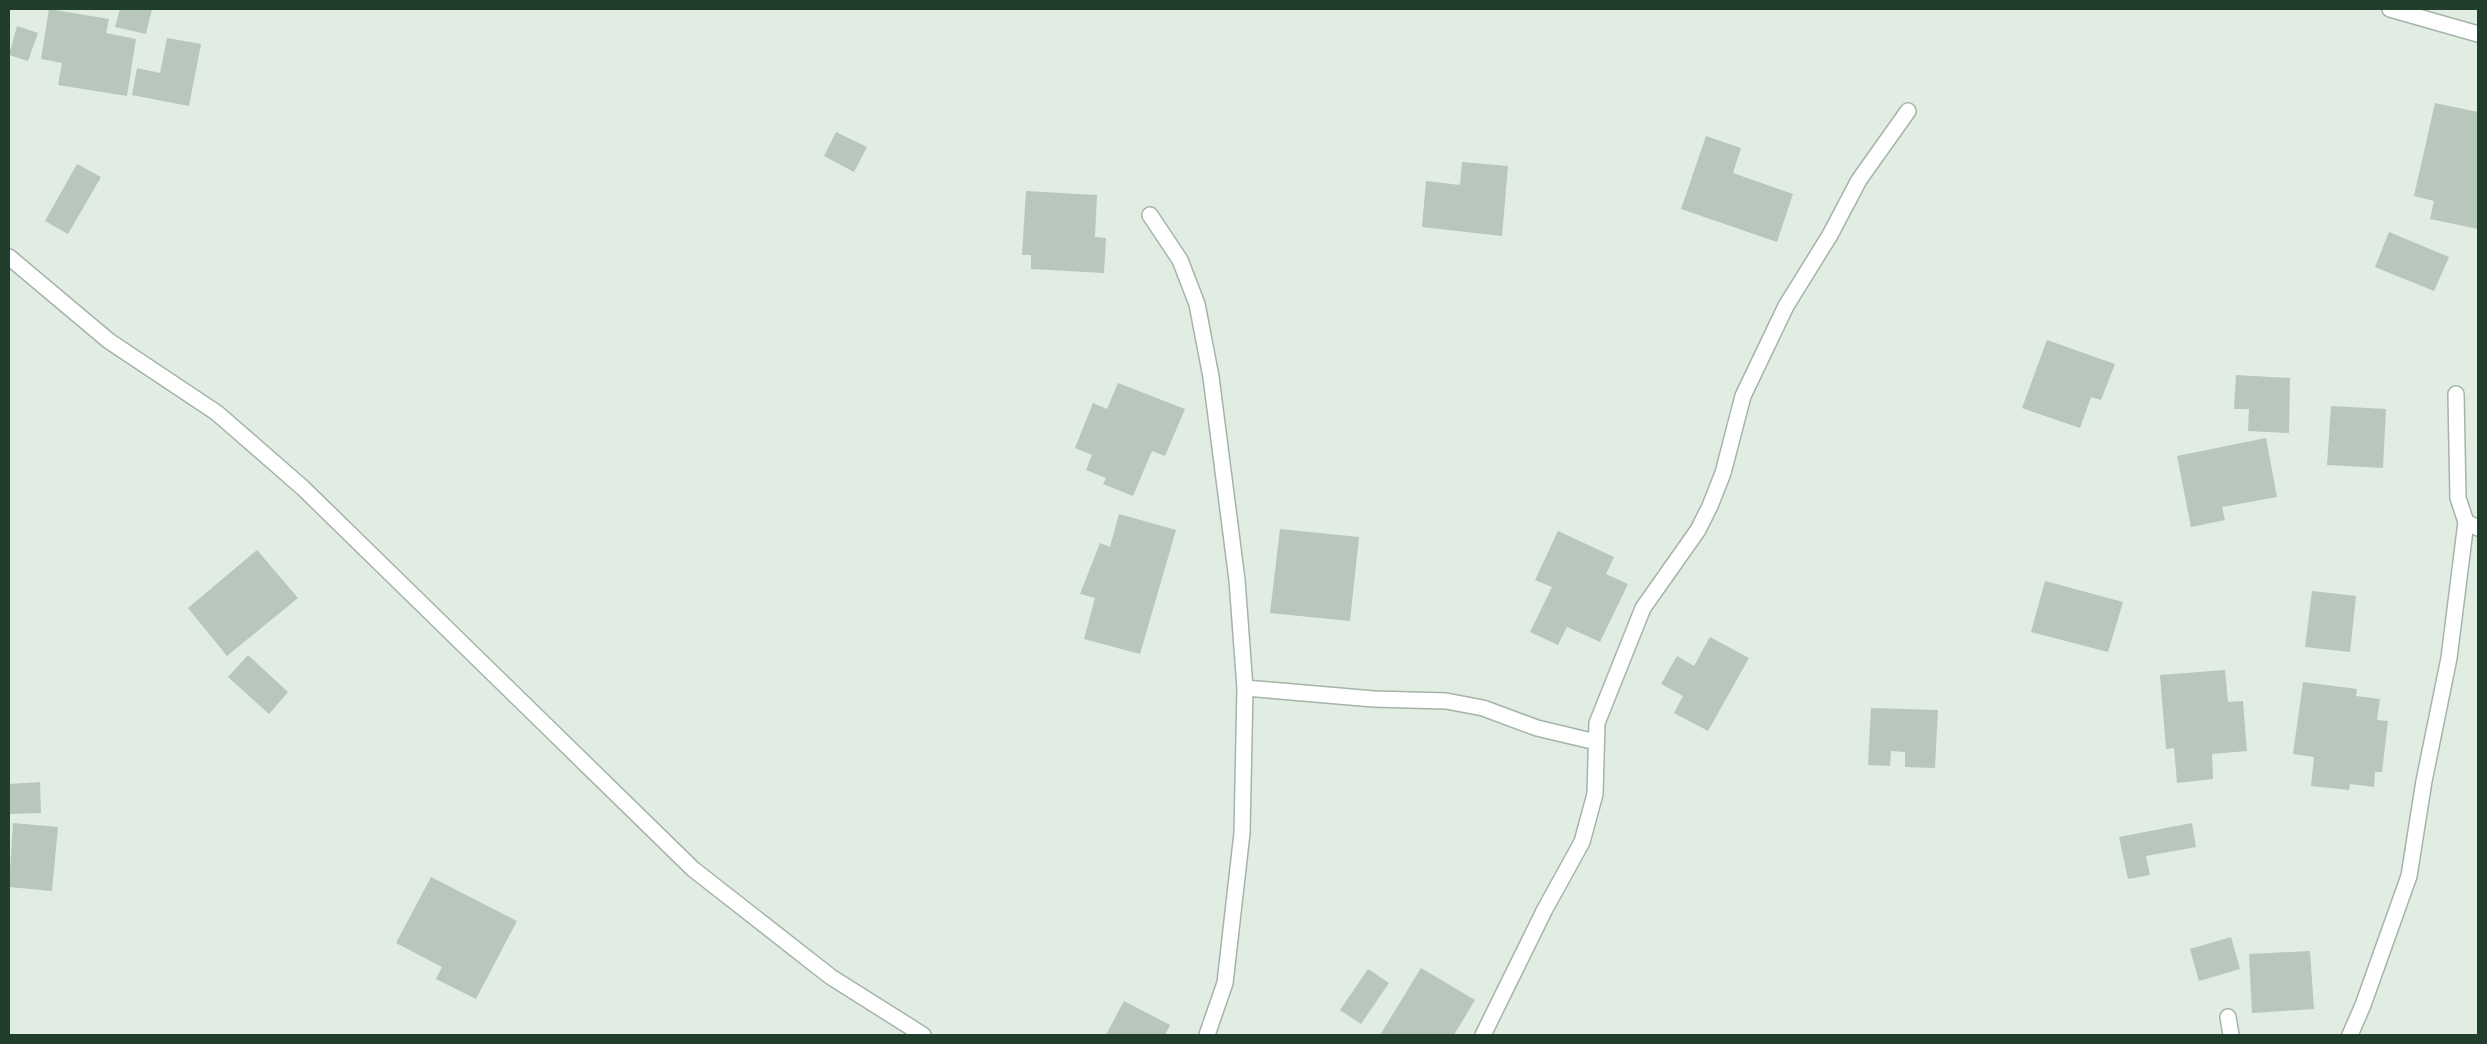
<svg xmlns="http://www.w3.org/2000/svg" width="2487" height="1044" viewBox="0 0 2487 1044" font-family="'Asap Condensed',sans-serif">
<style>
.building{fill:#b7c7bb}
.lines{fill:none;stroke-linecap:round;stroke-linejoin:round}
.minor-casing{stroke:#a4b4a8;stroke-width:18}
.minor{stroke:#fff;stroke-width:15}
</style>
<rect width="100%" height="100%" fill="#e1ece3"/>
<!-- building -->
<g class="building">
<polygon points="49,9 109,19 106,33 136,39 127,96 58,85 62,63 41,59"/>
<polygon points="120,9 152,9 146,34 115,27"/>
<polygon points="17,26 38,33 28,61 9,55"/>
<polygon points="167,38 201,44 189,106 132,95 137,68 160,73"/>
<polygon points="2435,103 2478,112 2478,229 2430,219 2434,201 2414,196"/>
<polygon points="836,132 867,147 854,172 824,156"/>
<polygon points="1706,136 1741,148 1733,173 1793,194 1777,242 1681,209"/>
<polygon points="1462,162 1508,166 1502,236 1422,227 1426,181 1460,185"/>
<polygon points="77,164 101,177 68,234 45,221"/>
<polygon points="1026,191 1097,195 1095,237 1106,238 1104,273 1031,269 1031,255 1022,255"/>
<polygon points="2389,232 2449,257 2434,291 2375,267"/>
<polygon points="2047,340 2115,364 2101,400 2091,397 2080,428 2022,408"/>
<polygon points="2236,375 2290,378 2289,433 2248,431 2249,409 2234,409"/>
<polygon points="1118,383 1185,409 1165,456 1152,451 1133,496 1103,484 1106,478 1086,470 1092,455 1075,448 1093,403 1107,409"/>
<polygon points="2331,406 2386,409 2383,468 2327,465"/>
<polygon points="2266,438 2277,497 2222,507 2225,520 2191,527 2177,456"/>
<polygon points="1119,514 1176,530 1140,654 1084,639 1095,598 1080,594 1100,543 1110,547"/>
<polygon points="1280,529 1359,537 1350,621 1270,613"/>
<polygon points="1558,531 1614,557 1606,574 1628,584 1600,642 1567,627 1558,645 1530,632 1552,587 1535,580"/>
<polygon points="257,550 298,598 227,656 188,608"/>
<polygon points="2045,581 2123,602 2108,652 2031,632"/>
<polygon points="2312,591 2356,596 2350,652 2305,647"/>
<polygon points="1710,637 1749,658 1708,731 1674,713 1683,696 1661,684 1677,656 1694,666"/>
<polygon points="248,655 288,692 269,714 228,677"/>
<polygon points="2225,670 2228,702 2243,701 2247,751 2212,754 2213,779 2177,783 2174,748 2166,749 2160,675"/>
<polygon points="2303,682 2357,689 2356,696 2380,699 2377,720 2388,721 2382,772 2375,772 2374,787 2350,784 2349,790 2311,786 2314,757 2293,754"/>
<polygon points="1871,708 1938,710 1935,768 1905,767 1905,752 1891,751 1890,766 1868,765"/>
<polygon points="40,782 41,813 9,814 9,784"/>
<polygon points="13,823 58,827 52,891 9,887"/>
<polygon points="2192,823 2196,847 2146,856 2150,875 2128,879 2119,837"/>
<polygon points="431,877 517,921 476,999 436,979 442,967 396,943"/>
<polygon points="2231,937 2240,969 2199,981 2190,949"/>
<polygon points="2310,951 2314,1009 2252,1013 2249,954"/>
<polygon points="1421,968 1475,1000 1454,1035 1380,1035"/>
<polygon points="1368,969 1389,983 1361,1024 1340,1010"/>
<polygon points="1124,1001 1170,1025 1165,1035 1106,1035"/>
</g>
<g class="lines">
<!-- minor casing -->
<g class="minor-casing">
<g id="minor">
<polyline points="2390,9 2478,34"/>
<polyline points="1150,215 1180,260 1197,304 1211,377 1237,580 1245,688 1242,833 1225,983 1207,1035"/>
<polyline points="9,257 109,341 217,413 303,488 693,869 831,977 923,1035"/>
<polyline points="2456,394 2458,498 2466,522 2478,528"/>
<polyline points="1245,688 1374,699 1446,701 1483,708 1537,728 1596,742"/>
<polyline points="2228,1017 2231,1035"/>
<polyline points="1483,1035 1545,909 1582,842 1595,794 1597,723 1643,608 1698,530 1710,506 1723,473 1743,396 1786,306 1830,235 1859,180 1908,111"/>
<polyline points="2350,1035 2363,1005 2409,876 2424,781 2449,658 2466,522"/>
</g>
</g>
<!-- minor -->
<use href="#minor" class="minor"/>
</g>
<!-- border -->
<rect width="2487" height="1044" fill="none" stroke="#213d2b" stroke-width="20"/>
</svg>
